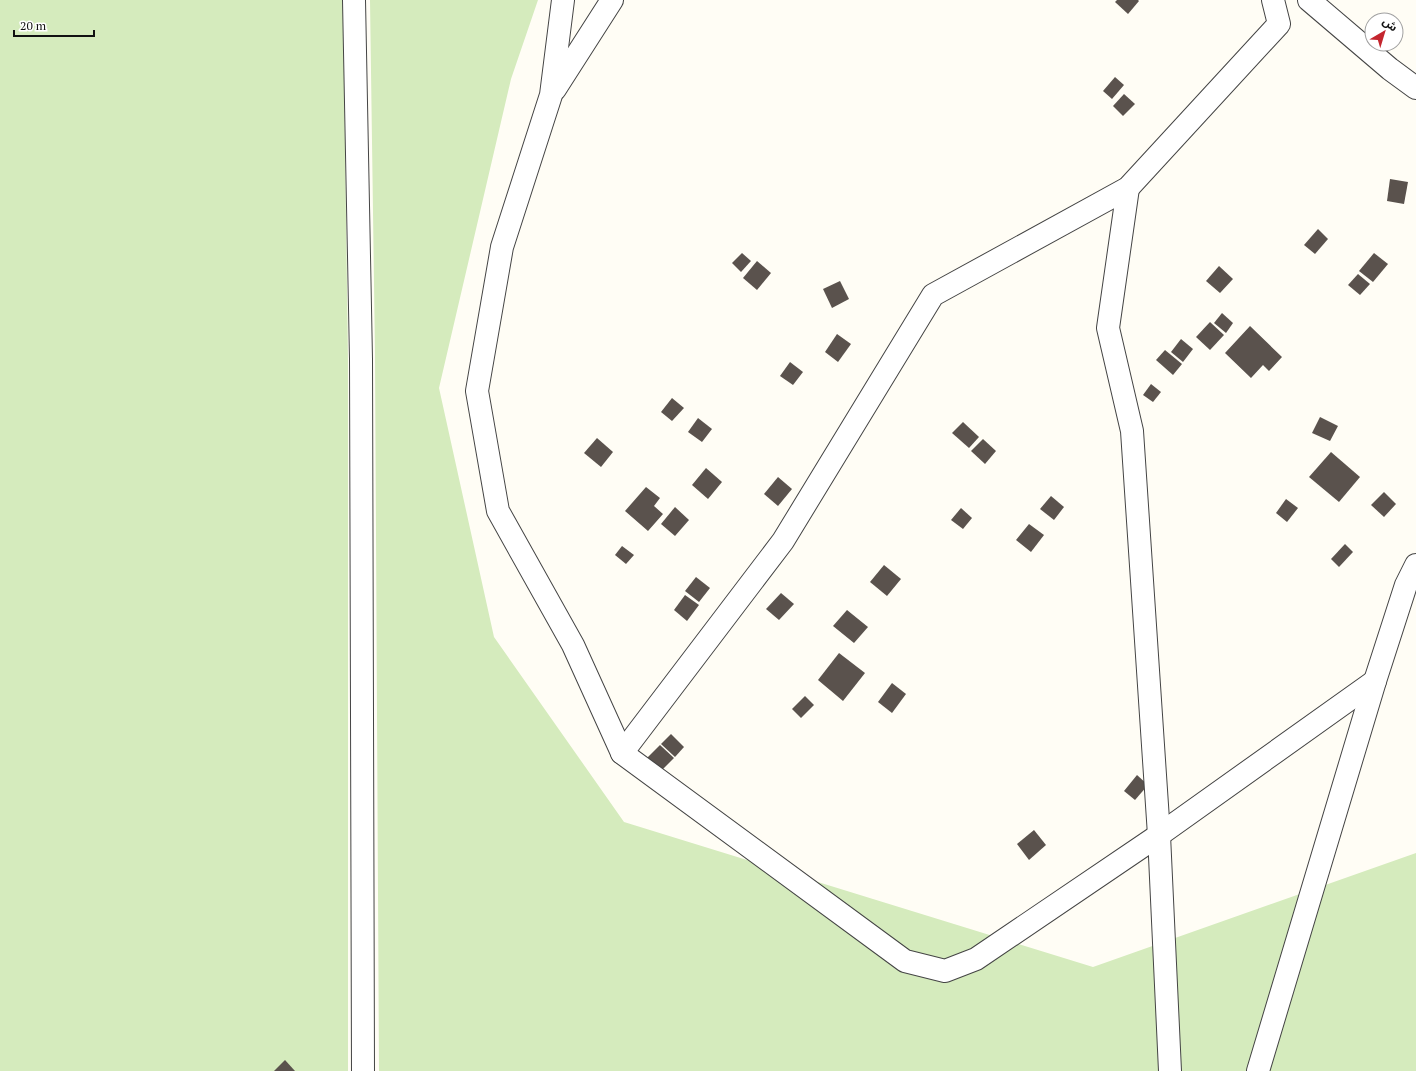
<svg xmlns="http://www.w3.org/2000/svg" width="1416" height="1071" viewBox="0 0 1416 1071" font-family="'PT Serif','Noto Sans Arabic',serif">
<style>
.green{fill:#d5ebbd}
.building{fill:#5a524d}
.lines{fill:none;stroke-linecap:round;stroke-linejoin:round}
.minor-casing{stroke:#444;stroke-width:24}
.minor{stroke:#fff;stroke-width:22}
</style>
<rect width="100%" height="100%" fill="#fffdf5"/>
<!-- green -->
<g class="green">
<polygon points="0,0 343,0 348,360 348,1071 0,1071"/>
<polygon points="370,0 538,0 511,79 439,388 494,637 624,822 1093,967 1416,853 1416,1071 379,1071 375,354"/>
</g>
<!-- building -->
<g class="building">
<polygon points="1117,0 1138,0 1139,1 1128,14 1115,2"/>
<polygon points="1115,77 1124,85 1112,99 1103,91"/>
<polygon points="1124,94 1135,104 1123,116 1113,106"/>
<polygon points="1390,179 1408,182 1404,204 1387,201"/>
<polygon points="1318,229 1328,239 1315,254 1304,245"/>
<polygon points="742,253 751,261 741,272 732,263"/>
<polygon points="1374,253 1388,264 1373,282 1359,271"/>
<polygon points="757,261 771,273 757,290 743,278"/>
<polygon points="1219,266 1233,279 1220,293 1206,281"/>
<polygon points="1358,274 1370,284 1360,295 1348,285"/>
<polygon points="840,281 849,299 832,308 823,289"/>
<polygon points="1222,313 1233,323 1226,333 1214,323"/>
<polygon points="1210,322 1224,335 1210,350 1196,337"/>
<polygon points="1250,326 1282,357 1269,371 1263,365 1251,378 1225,353"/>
<polygon points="837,334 851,344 838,362 825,352"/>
<polygon points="1181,339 1193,349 1183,362 1171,352"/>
<polygon points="1165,350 1182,364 1173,375 1156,360"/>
<polygon points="790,362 803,372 793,385 780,376"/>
<polygon points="1151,384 1161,392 1153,402 1143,395"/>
<polygon points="672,398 684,408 672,421 661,412"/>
<polygon points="1320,417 1338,426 1330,441 1312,433"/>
<polygon points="698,418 712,429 702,442 688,432"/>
<polygon points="963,422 979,437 969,448 952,433"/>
<polygon points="597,438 613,452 601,467 584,453"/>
<polygon points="983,439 996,451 985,464 971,451"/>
<polygon points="1331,452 1360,477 1339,502 1309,477"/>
<polygon points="706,468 722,482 708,499 692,485"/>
<polygon points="778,477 792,489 778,506 764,494"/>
<polygon points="646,487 660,498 654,506 663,514 648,531 625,511"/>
<polygon points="1384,492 1396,504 1384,517 1371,505"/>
<polygon points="1051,496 1064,507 1054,520 1040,509"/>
<polygon points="1286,499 1298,508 1287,522 1276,513"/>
<polygon points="675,507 689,520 675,536 661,524"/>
<polygon points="961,508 972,518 963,529 951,520"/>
<polygon points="1029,524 1044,535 1031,552 1016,540"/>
<polygon points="1345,544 1353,552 1339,567 1331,559"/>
<polygon points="622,546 634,555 626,564 615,555"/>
<polygon points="884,565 901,579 887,596 870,582"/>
<polygon points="696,577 710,588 699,602 685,591"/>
<polygon points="781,593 794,604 779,620 766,609"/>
<polygon points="685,595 699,605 687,621 674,610"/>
<polygon points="847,610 868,627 854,643 833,626"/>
<polygon points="839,653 865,673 843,701 818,680"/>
<polygon points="892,683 906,694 892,713 878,702"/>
<polygon points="805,696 814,705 801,718 792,709"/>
<polygon points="671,734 684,747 675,757 661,744"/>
<polygon points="660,745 674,758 661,771 647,758"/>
<polygon points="1137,775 1148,785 1135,800 1124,791"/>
<polygon points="1034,830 1046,845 1029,860 1017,844"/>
<polygon points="285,1060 295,1071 274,1071"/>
</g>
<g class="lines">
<!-- minor casing -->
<g class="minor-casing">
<g id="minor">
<polyline points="354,0 361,359 363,1071"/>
<polyline points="563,0 551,95 502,247 477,391 498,511 573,645 622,753 905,961 945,971 976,959 1159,835 1375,681"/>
<polyline points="1309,0 1390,69 1416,88"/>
<polyline points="555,89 612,0"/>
<polyline points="1128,188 1108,328 1132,431 1159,835 1170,1071"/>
<polyline points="622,753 783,541 933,295 1128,188 1279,24 1273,0"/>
<polyline points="1258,1071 1375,681 1406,585 1416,565"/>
</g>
</g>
<!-- minor -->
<use href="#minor" class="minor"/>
</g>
<!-- north arrow -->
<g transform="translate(1384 32) rotate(38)"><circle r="19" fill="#ffffff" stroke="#a0a0a0"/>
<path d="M0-3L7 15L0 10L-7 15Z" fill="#c4262e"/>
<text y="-6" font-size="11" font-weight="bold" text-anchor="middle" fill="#111111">ش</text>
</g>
<!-- scale -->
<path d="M14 30v6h80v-6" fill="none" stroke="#111111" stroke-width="2"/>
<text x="20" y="30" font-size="12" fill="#111111" stroke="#ffffff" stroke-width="3" paint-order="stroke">20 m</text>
</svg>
